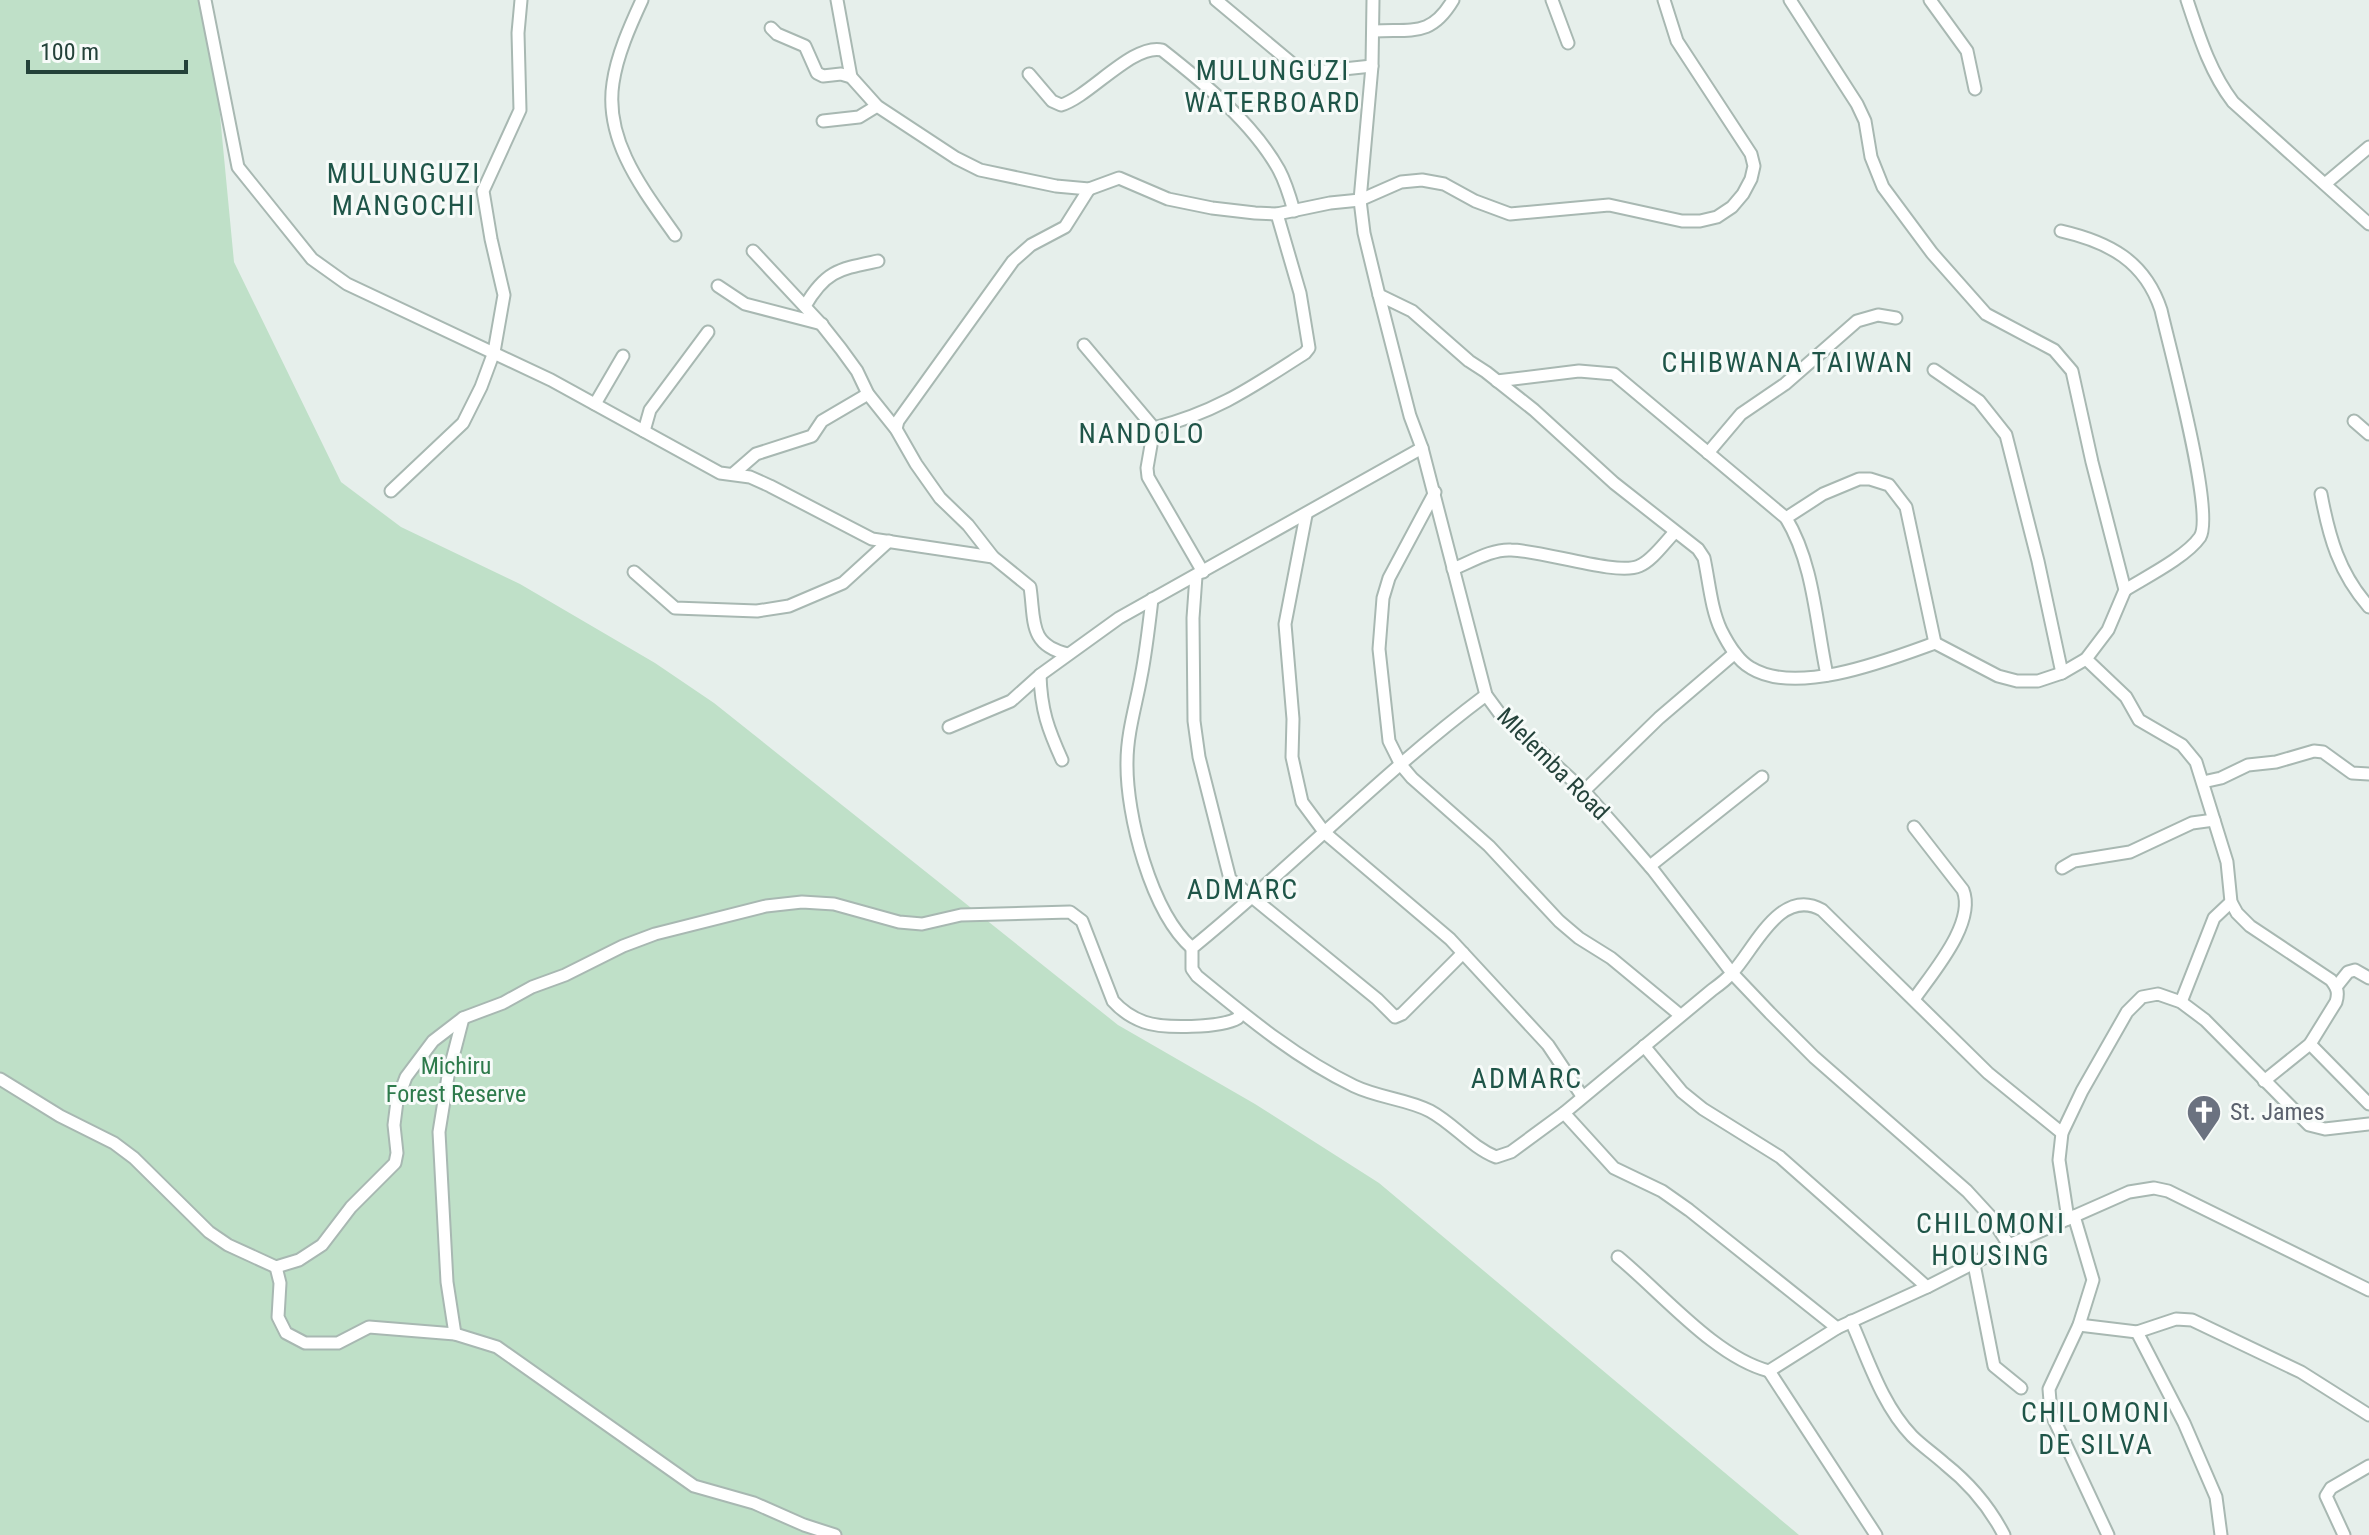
<svg xmlns="http://www.w3.org/2000/svg" width="2369" height="1535" viewBox="0 0 2369 1535" font-family="'Roboto Condensed',sans-serif">
<style>
.green{fill:#bfe0c8}
.lines{fill:none;stroke-linecap:round;stroke-linejoin:round}
.minor-casing{stroke:#a8b8b2;stroke-width:15}
.minor{stroke:#fff;stroke-width:11}
.labels{text-anchor:middle;dominant-baseline:central;stroke-width:6;stroke-linejoin:round;paint-order:stroke}
.street-label{font-size:24px;fill:#24423a;stroke:#f7fbf9}
.park-label{font-size:24px;fill:#2d7a4b;stroke:#f7fbf9}
.worship-label{font-size:24px;fill:#5b616d;stroke:#f7fbf9;text-anchor:start}
.quarter-label{font-size:28px;letter-spacing:2px;fill:#1f5548;stroke:#f7fbf9}
</style>
<rect width="100%" height="100%" fill="#e6efeb"/>
<!-- green -->
<polygon class="green" points="0,0 209,0 234,262 341,482 401,527 520,584 655,663 714,703 1118,1025 1255,1104 1379,1183 1799,1535 0,1535"/>
<g class="lines">
<!-- minor casing -->
<g class="minor-casing">
<g id="minor">
<polyline points="205,0 238,167 312,259 347,284 551,380 720,473 750,477 770,486 872,539 993,557"/>
<path d="M642 0C630 26 617 55 613 83 604 141 644 191 675 235"/>
<polyline points="837,0 851,77"/>
<polyline points="1216,0 1295,66 1315,72 1372,66"/>
<polyline points="1373,0 1372,66 1360,200 1364,233 1379,295 1410,416 1422,448 1486,695 1500,714 1584,791 1622,834 1653,870 1732,973 1770,1013 1814,1057 1967,1191 1990,1216 2009,1245"/>
<polyline points="1552,0 1568,43"/>
<polyline points="1930,0 1967,51 1975,89"/>
<path d="M2187 0C2199 36 2210 72 2233 102L2369 224"/>
<polyline points="771,28 777,34 805,46 817,73 823,76 841,74 851,77 877,106 956,158 980,170 1056,186 1089,189 1119,178 1168,199 1212,208 1255,213 1277,214 1330,203 1360,200 1401,182 1422,180 1444,184 1475,201 1510,214 1609,205 1682,221 1700,221 1717,217 1732,207 1743,194 1751,179 1754,166 1751,154 1677,41 1664,0"/>
<path d="M1374 31C1413 29 1431 37 1453 0"/>
<path d="M1029 74 1052 101 1061 105C1089 97 1133 43 1162 50 1204 83 1253 123 1279 170 1286 183 1290 197 1294 211"/>
<polyline points="823,121 859,117 877,106"/>
<polyline points="2325,184 2369,147"/>
<path d="M2061 231C2109 242 2145 261 2161 310 2169 346 2215 513 2200 537 2186 557 2146 577 2125 590"/>
<path d="M753 251 822 325 841 349 857 371 868 394 896 429 916 464 940 498 968 525 993 557 1030 587C1035 620 1028 645 1068 654"/>
<polyline points="718,286 745,304 822,324"/>
<path d="M1379 295 1412 311 1469 361 1486 372 1534 410 1614 483 1698 549 1704 558C1709 581 1711 609 1721 630 1728 644 1737 660 1751 668 1797 696 1888 660 1935 643L1998 676 2017 681H2038L2062 673 2086 659 2108 630 2125 590 2092 462 2072 371 2054 350 1986 314 1932 253 1883 187 1871 157 1865 121 1857 104 1790 0"/>
<path d="M805 306C826 270 840 269 878 261"/>
<polyline points="1084,345 1154,428 1147,468 1148,477 1203,572"/>
<polyline points="1934,370 1979,401 2006,435 2038,561 2062,673"/>
<path d="M1497 381 1579 371 1614 374 1786 518C1814 564 1816 624 1827 675"/>
<polyline points="595,404 623,356"/>
<polyline points="2354,421 2369,434"/>
<path d="M1154 428C1217 412 1252 387 1305 353L1309 348 1300 293 1277 214"/>
<polyline points="896,429 898,421 1013,261 1031,245 1065,227 1089,189"/>
<polyline points="644,431 650,410 708,332"/>
<polyline points="1708,453 1741,414 1785,384 1857,321 1878,315 1896,318"/>
<polyline points="733,474 756,454 812,436 822,421 868,394"/>
<polyline points="391,491 463,423 481,387 494,352 504,295 491,239 483,191 520,110 518,33 521,0"/>
<polyline points="1435,492 1389,578 1383,598 1379,649 1389,741 1401,765 1412,778 1489,846 1559,921 1579,938 1611,958 1680,1015"/>
<path d="M2321 494C2329 537 2339 573 2369 607"/>
<polyline points="1306,515 1285,624 1293,719 1292,757 1302,802 1325,833 1450,939 1548,1045 1582,1096"/>
<polyline points="1786,518 1823,494 1859,479 1870,479 1889,485 1906,507 1935,643"/>
<path d="M1453 569C1471 562 1491 549 1511 550 1541 550 1617 576 1639 566 1652 561 1665 542 1675 532"/>
<polyline points="634,572 675,608 757,611 789,606 843,583 889,541"/>
<polyline points="1196,576 1193,618 1194,721 1199,757 1230,879 1377,999 1395,1017 1402,1014 1463,953"/>
<path d="M1152 599C1149 625 1146 652 1141 677 1136 705 1127 733 1127 762 1126 815 1151 912 1192 948"/>
<path d="M2086 659 2126 697 2139 720 2182 745 2196 762 2227 862 2231 902 2237 913 2250 926 2331 980C2337 988 2339 992 2336 1002L2310 1044 2264 1081"/>
<path d="M1040 675C1041 710 1048 729 1062 760"/>
<path d="M1486 695C1383 772 1293 866 1192 948V969L1197 976C1247 1017 1296 1058 1354 1086 1379 1098 1407 1099 1430 1111 1454 1124 1471 1147 1496 1157L1511 1152 1564 1113 1712 990C1719 985 1726 980 1732 973 1754 950 1780 886 1822 910L1988 1073 2062 1133"/>
<polyline points="949,727 1011,701 1040,675 1119,618 1422,448"/>
<polyline points="2203,782 2221,778 2248,765 2276,762 2314,751 2323,752 2352,773 2369,774"/>
<polyline points="1584,791 1659,718 1735,653"/>
<path d="M1914 827 1963 890C1976 923 1933 972 1915 998"/>
<polyline points="1650,866 1762,777"/>
<polyline points="2062,868 2074,861 2130,852 2192,823 2214,820"/>
<polyline points="2336,987 2348,972 2355,970 2369,978"/>
<polyline points="2181,1002 2214,918 2231,902"/>
<polyline points="2310,1044 2369,1104"/>
<polyline points="1644,1046 1682,1092 1703,1109 1780,1157 1927,1287"/>
<path d="M0 1079 60 1116 114 1143 134 1158 209 1232 228 1245 276 1267 299 1260 322 1245 351 1207 395 1163 397 1153 394 1125 397 1101 406 1077 433 1041 463 1018 503 1003 532 987 565 975 623 946 655 934 766 906 802 902 834 904 899 922 922 924 961 915 1070 912 1082 921 1113 1001C1121 1010 1133 1018 1144 1022 1163 1029 1221 1028 1238 1018L1240 1013"/>
<polyline points="1564,1113 1614,1168 1662,1191 1689,1210 1837,1328"/>
<polyline points="2074,1216 2093,1280 2079,1325 2049,1389 2051,1413 2108,1535"/>
<polyline points="2068,1219 2059,1160 2062,1133 2082,1091 2127,1012 2142,997 2158,994 2181,1002 2205,1020 2309,1125 2325,1129 2369,1124"/>
<path d="M1618 1257C1662 1293 1715 1357 1769 1371L1837 1328 1927 1287 2009 1245 2129 1192 2154 1188 2168 1191 2369 1290"/>
<polyline points="1974,1264 1994,1366 2021,1388"/>
<polyline points="276,1267 280,1283 278,1317 286,1333 305,1343 338,1343 369,1327 455,1334 497,1347 694,1486 754,1503 804,1525 835,1535"/>
<path d="M1851 1321C1868 1359 1882 1405 1912 1436 1922 1446 1934 1454 1945 1464 1969 1483 1990 1508 2004 1535"/>
<polyline points="2079,1325 2137,1332 2176,1319 2192,1320 2301,1372 2369,1415"/>
<polyline points="2137,1332 2184,1423 2216,1497 2221,1535"/>
<polyline points="455,1334 447,1282 439,1132 448,1076 463,1018"/>
<polyline points="1769,1371 1876,1535"/>
<polyline points="2344,1535 2326,1496 2331,1488 2369,1466"/>
</g>
</g>
<!-- minor -->
<use href="#minor" class="minor"/>
</g>
<!-- icons -->
<defs>
<g id="church-pin" transform="scale(1.8)"><path d="M0 17L-7.5 6A9.5 9.5 0 1 1 7.5 6Z" fill="#6b7280" stroke="#f7fbf9"/><path d="M-1.2-6h2.4v3.5h3.3v2.4h-3.3V6h-2.4V-.1h-3.3v-2.4h3.3Z" fill="#fff"/></g>
</defs>
<g fill-rule="evenodd">
<use href="#church-pin" x="2204" y="1112"/>
</g>
<g class="labels">
<!-- street labels -->
<g class="street-label">
<text transform="translate(1553 764) rotate(45)">Mlelemba Road</text>
</g>
<!-- park labels -->
<g class="park-label">
<text x="456" y="1066">Michiru<tspan x="456" dy="28">Forest Reserve</tspan></text>
</g>
<!-- worship labels -->
<g class="worship-label">
<text x="2230" y="1112">St. James</text>
</g>
<!-- quarter labels -->
<g class="quarter-label">
<text x="1273" y="70">MULUNGUZI<tspan x="1273" dy="32">WATERBOARD</tspan></text>
<text x="404" y="173">MULUNGUZI<tspan x="404" dy="32">MANGOCHI</tspan></text>
<text x="1788" y="362">CHIBWANA TAIWAN</text>
<text x="1142" y="433">NANDOLO</text>
<text x="1243" y="889">ADMARC</text>
<text x="1527" y="1078">ADMARC</text>
<text x="1991" y="1223">CHILOMONI<tspan x="1991" dy="32">HOUSING</tspan></text>
<text x="2096" y="1412">CHILOMONI<tspan x="2096" dy="32">DE SILVA</tspan></text>
</g>
</g>
<!-- scale -->
<path d="M28 60v12h158v-12" fill="none" stroke="#24423a" stroke-width="4"/>
<text x="40" y="60" font-size="24" fill="#24423a" stroke="#f7fbf9" stroke-width="6" paint-order="stroke">100 m</text>
</svg>
